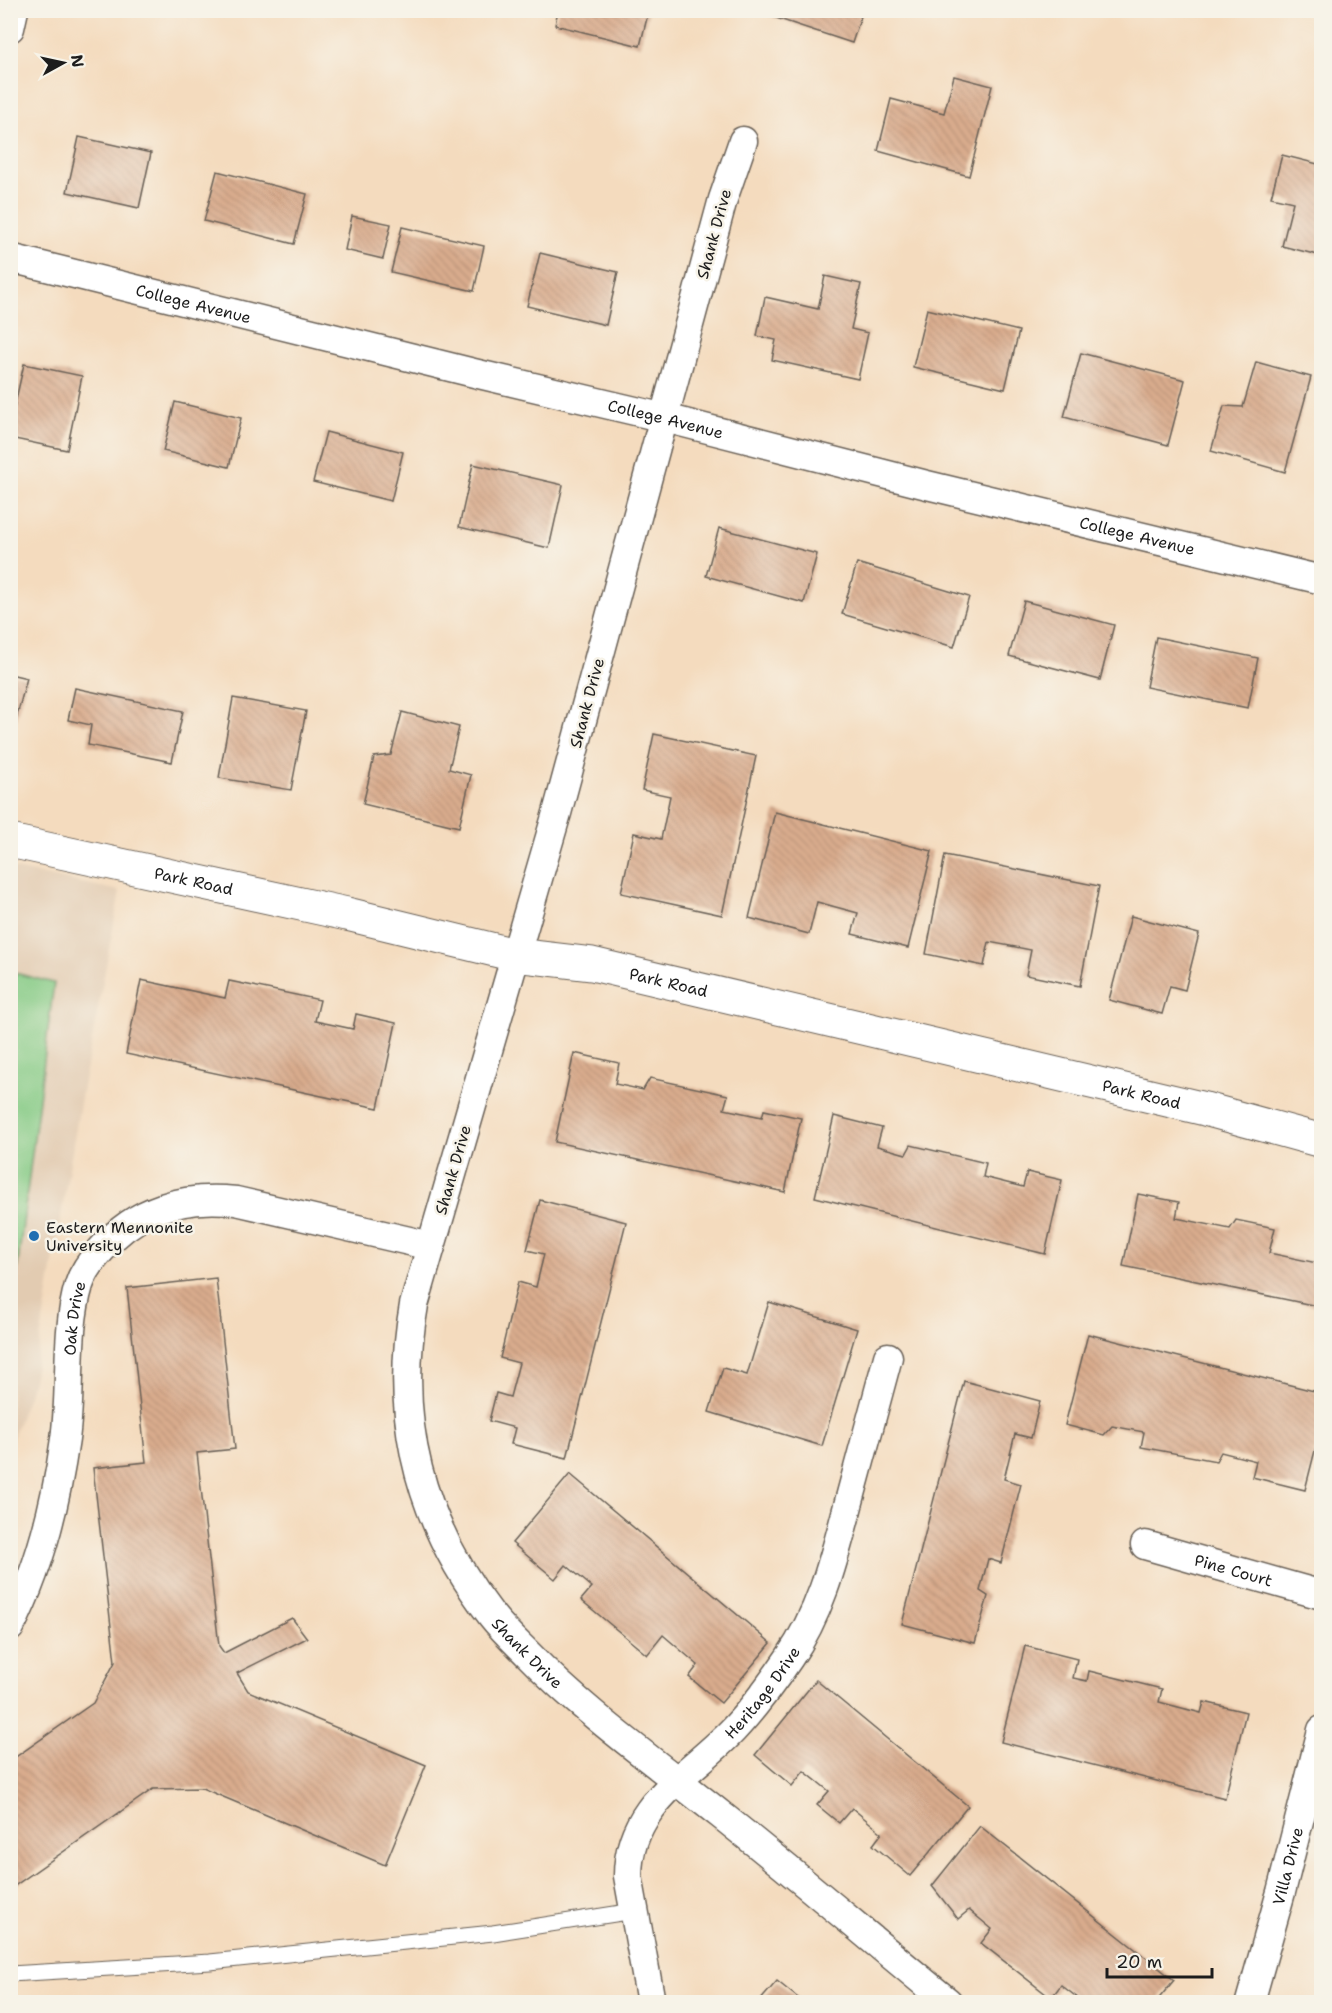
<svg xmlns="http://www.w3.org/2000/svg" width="1332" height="2013" viewBox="0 0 1332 2013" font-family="'Shantell Sans',sans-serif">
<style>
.built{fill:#e2cbb1}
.pitch{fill:#85ca85;stroke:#507350;stroke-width:1.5}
.building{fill:url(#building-back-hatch)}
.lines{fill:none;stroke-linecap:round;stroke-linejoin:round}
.service-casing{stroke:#685f55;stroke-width:17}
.minor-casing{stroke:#685f55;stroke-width:31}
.tertiary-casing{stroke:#685f55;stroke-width:35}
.service{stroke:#fff;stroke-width:15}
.minor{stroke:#fff;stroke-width:28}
.tertiary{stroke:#fff;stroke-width:33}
.poi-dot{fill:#1f6fb2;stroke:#f7f3e8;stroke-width:2}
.labels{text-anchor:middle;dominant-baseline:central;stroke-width:5;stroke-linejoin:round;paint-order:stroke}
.street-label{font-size:16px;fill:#1c1c1c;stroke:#f7f3e8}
.poi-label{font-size:16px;fill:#1c1c1c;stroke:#f7f3e8;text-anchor:start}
</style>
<defs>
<pattern id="building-back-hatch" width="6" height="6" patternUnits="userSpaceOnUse" patternTransform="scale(1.5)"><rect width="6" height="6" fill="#d9ac8d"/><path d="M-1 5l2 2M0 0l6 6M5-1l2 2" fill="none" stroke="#ba9379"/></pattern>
</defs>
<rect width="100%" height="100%" fill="#f7f3e8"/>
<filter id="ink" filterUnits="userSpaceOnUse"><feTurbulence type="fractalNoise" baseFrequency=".0167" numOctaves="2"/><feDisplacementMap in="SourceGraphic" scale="12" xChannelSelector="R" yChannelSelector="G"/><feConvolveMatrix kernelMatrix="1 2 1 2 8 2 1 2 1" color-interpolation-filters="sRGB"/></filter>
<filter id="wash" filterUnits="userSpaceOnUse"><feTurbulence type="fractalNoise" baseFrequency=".008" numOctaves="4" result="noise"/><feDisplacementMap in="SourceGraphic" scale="24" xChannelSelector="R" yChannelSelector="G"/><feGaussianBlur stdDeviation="1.35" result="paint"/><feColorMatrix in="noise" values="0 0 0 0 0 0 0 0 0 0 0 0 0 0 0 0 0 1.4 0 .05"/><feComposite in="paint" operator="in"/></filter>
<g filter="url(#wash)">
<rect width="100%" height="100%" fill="#f4dbbe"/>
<!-- built -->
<polygon class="built" points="11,868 120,891 82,1092 33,1381 11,1443"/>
<!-- pitch -->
<polygon class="pitch" points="11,972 54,983 11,1317 10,972"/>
<g id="blocks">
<!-- building -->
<g class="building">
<polygon points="558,10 649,10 640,46 555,25"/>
<polygon points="764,10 863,10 852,43 764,14"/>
<polygon points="954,76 992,86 969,176 878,151 891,99 944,113"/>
<polygon points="79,137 151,153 139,208 67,192"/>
<polygon points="1282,155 1322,165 1322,256 1282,246 1293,202 1271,197"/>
<polygon points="217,171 307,194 294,244 204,221"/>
<polygon points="352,216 391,224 383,259 345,250"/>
<polygon points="402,227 484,246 474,291 391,272"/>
<polygon points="540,253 618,272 606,325 527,306"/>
<polygon points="825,276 861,284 851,329 868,333 858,379 772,360 776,340 757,336 765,297 818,309"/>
<polygon points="927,309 1019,331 1005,389 913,367"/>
<polygon points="1081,353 1185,380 1168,445 1064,417"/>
<polygon points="1256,362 1311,377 1285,472 1211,451 1224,406 1243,407"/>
<polygon points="24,364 82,376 67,450 10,438 10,426"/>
<polygon points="175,402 241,418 229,467 163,451"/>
<polygon points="326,432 403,452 391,501 313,482"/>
<polygon points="473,464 563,485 549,548 459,527"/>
<polygon points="719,528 817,554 804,603 706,576"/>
<polygon points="857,563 969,597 954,647 842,614"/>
<polygon points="1024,601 1114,625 1100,680 1009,656"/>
<polygon points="1156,637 1258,658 1248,708 1146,687"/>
<polygon points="10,674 27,678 15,723 10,722"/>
<polygon points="75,688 183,711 172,762 88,745 91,725 68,720"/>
<polygon points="233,698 306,711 291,790 219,778"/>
<polygon points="402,712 459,727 449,769 471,775 459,827 363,804 374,757 391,755"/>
<polygon points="654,734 756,756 722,915 621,893 634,833 661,839 670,796 642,790"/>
<polygon points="775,812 932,851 908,948 852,934 858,913 817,902 809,934 749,918"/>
<polygon points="945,855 1099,886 1080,986 1026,975 1031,950 989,942 984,966 926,954"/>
<polygon points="1131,916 1199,934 1185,990 1170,986 1162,1014 1109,1000"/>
<polygon points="141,980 225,998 229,981 320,1000 315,1021 353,1029 356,1014 396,1023 378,1108 126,1054"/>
<polygon points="574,1053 619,1063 615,1084 643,1090 650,1078 728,1095 724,1109 762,1117 764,1110 801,1118 785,1192 555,1142"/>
<polygon points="834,1116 882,1128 877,1146 906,1154 911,1145 986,1163 983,1177 1023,1187 1027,1172 1062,1180 1045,1254 815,1197"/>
<polygon points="1138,1194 1179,1202 1176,1218 1230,1229 1236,1220 1275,1228 1269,1253 1322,1264 1322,1307 1123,1266"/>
<polygon points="540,1200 626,1222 567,1458 511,1444 515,1428 489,1421 496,1393 510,1397 519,1363 500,1358 518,1282 536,1287 544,1254 527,1250"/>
<polygon points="216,1278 235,1449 197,1453 219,1646 224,1653 292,1618 307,1638 237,1673 248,1691 426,1765 385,1865 202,1788 153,1789 10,1889 10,1761 93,1703 115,1662 93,1468 146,1462 127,1288"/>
<polygon points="769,1302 857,1329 822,1446 709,1412 723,1368 747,1375"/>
<polygon points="1088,1334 1322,1393 1322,1423 1305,1490 1252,1477 1256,1461 1221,1452 1216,1461 1141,1447 1144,1432 1112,1426 1104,1435 1065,1425"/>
<polygon points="964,1381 1040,1401 1031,1438 1015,1434 1004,1479 1021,1484 1001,1563 988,1559 980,1591 988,1596 975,1643 902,1624"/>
<polygon points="570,1474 771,1643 721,1703 689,1677 698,1665 663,1635 647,1655 581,1600 592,1587 566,1565 555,1579 512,1543"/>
<polygon points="1025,1646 1077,1659 1073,1678 1087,1681 1089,1671 1162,1689 1159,1702 1201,1713 1204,1702 1246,1712 1225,1798 1001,1742"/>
<polygon points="816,1680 968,1806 910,1876 873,1845 882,1833 852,1808 839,1823 817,1805 829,1791 804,1771 792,1786 755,1755"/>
<polygon points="980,1826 1174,1980 1156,2002 1083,2002 1061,1985 1051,1998 981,1943 992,1929 969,1910 958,1919 932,1886"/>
<polygon points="777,1981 803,2002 759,2002"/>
</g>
</g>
</g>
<g filter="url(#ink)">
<use href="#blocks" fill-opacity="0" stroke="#685f55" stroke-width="1.5"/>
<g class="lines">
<!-- service casing -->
<g class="service-casing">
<polyline id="service" points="10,1974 210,1962 493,1933 634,1911"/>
</g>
<!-- minor casing -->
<g class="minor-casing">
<g id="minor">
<polyline points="10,28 14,10"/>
<path id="s1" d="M743 141 723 199 557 813 414 1305C393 1421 420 1523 492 1616 503 1630 516 1642 528 1654 586 1714 656 1763 721 1815 798 1876 872 1940 948 2002"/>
<path id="s2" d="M10 258 474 373 665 418 927 485 1322 580"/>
<path id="s3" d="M1145 1545 1322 1595"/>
<path id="s4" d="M10 1627C40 1569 56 1503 65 1439 72 1390 65 1331 79 1285 83 1272 92 1260 101 1250 136 1209 184 1195 236 1201L431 1246"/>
<path id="s5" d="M651 2002 628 1876C628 1804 689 1776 733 1730 754 1708 772 1683 789 1658 823 1609 835 1554 850 1498 863 1451 875 1404 888 1357"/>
<path id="s6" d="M1250 2002 1281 1892 1322 1730"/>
</g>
</g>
<!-- tertiary casing -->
<g class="tertiary-casing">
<g id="tertiary">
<path id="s7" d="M10 841 347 914 515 955 592 964 1205 1109 1322 1141"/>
</g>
</g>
<!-- service -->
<use href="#service" class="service"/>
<!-- minor -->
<use href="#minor" class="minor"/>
<!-- tertiary -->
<use href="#tertiary" class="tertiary"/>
</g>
</g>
<!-- markers -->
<circle class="poi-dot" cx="34" cy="1236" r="6"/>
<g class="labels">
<!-- street labels -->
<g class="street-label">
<text transform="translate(714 234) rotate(-75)">Shank Drive</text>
<text stroke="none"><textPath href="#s2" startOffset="189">College Avenue</textPath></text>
<text stroke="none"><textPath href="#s2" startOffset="675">College Avenue</textPath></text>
<text stroke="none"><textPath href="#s2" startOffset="1161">College Avenue</textPath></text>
<text transform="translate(587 703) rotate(-75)">Shank Drive</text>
<text stroke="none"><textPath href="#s7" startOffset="188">Park Road</textPath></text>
<text stroke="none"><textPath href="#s7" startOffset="674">Park Road</textPath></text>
<text stroke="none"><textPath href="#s7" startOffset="1160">Park Road</textPath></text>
<text transform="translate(453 1170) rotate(-74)">Shank Drive</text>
<text stroke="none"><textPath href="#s4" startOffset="318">Oak Drive</textPath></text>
<text stroke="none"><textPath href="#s3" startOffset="92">Pine Court</textPath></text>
<text stroke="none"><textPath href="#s1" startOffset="1592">Shank Drive</textPath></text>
<text stroke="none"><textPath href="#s5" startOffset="362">Heritage Drive</textPath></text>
<text stroke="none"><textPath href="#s6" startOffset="141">Villa Drive</textPath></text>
</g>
<!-- poi labels -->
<g class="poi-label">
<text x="46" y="1227">Eastern Mennonite<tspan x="46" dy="18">University</tspan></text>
</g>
</g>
<!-- margin -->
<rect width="1332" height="2013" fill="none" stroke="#f7f3e8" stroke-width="36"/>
<!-- north arrow -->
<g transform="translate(63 63) rotate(82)" stroke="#f7f3e8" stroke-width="4.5" paint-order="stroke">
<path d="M0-4.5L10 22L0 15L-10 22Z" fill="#1c1c1c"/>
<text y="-9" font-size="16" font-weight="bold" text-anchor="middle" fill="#1c1c1c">N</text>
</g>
<!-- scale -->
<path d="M1107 1968v9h105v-9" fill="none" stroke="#1c1c1c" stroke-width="3"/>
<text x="1116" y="1968" font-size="18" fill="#1c1c1c" stroke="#f7f3e8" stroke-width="4.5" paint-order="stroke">20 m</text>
</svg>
